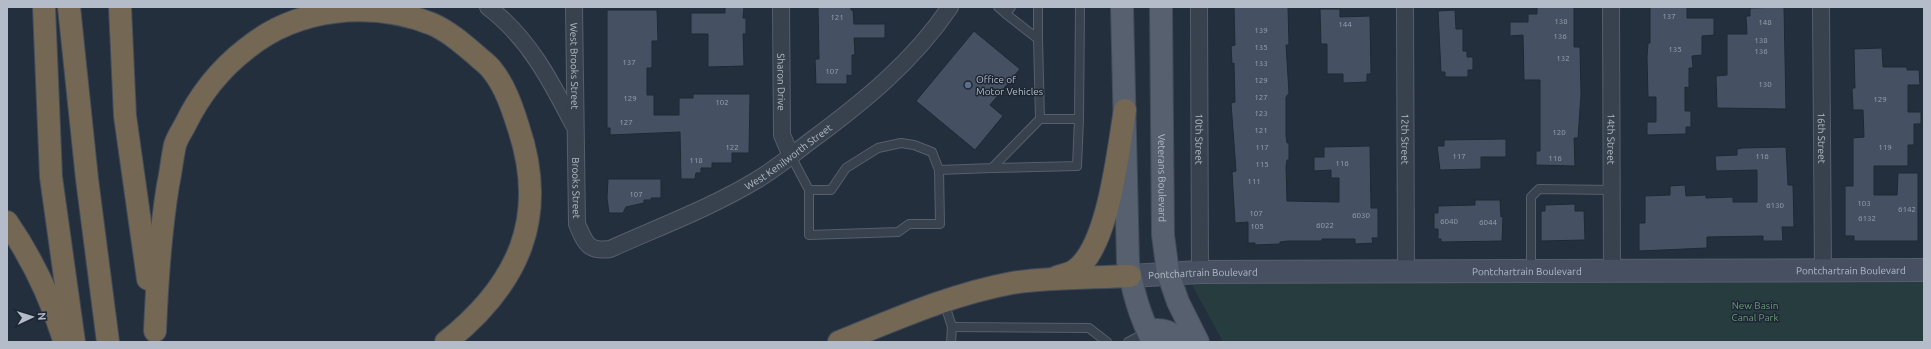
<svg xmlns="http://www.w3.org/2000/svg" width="1931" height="349" viewBox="0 0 1931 349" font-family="Ubuntu,sans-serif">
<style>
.green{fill:#263c3f}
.building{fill:#455162;stroke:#1f2835}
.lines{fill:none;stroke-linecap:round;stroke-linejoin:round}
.lane-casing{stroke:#565f6c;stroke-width:10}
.street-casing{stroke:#565f6c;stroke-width:18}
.secondary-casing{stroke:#565f6c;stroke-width:24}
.primary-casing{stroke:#414a57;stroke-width:24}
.highway-casing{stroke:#434c59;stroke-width:24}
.lane{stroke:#38414e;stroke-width:8}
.street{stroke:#38414e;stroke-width:16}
.secondary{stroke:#465061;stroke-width:22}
.primary{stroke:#56606e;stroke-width:22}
.highway{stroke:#746855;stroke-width:22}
.service-dot{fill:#5c6f8a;stroke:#1d2633;stroke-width:1.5}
.labels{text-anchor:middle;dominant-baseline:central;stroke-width:3;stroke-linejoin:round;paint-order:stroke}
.number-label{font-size:8px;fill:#98a1af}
.street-label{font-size:10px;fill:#b4bcc9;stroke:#1d2633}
.poi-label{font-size:10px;fill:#b4bcc9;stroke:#1d2633;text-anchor:start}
.park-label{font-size:10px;fill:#6b9a76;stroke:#1d2633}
</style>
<rect width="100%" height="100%" fill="#242f3e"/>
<!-- green -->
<polygon class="green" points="1924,278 1924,342 1223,342 1190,281"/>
<!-- building -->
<g class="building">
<polygon points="725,7 744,7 743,18 746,18 746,34 743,34 744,66 708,67 708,34 691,34 691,13 725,13"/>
<polygon points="818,7 851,7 851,10 853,10 854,24 885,24 885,38 854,38 855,55 852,55 852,76 847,75 847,84 816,84 815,59 819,59"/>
<polygon points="1234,7 1288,7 1289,45 1286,45 1289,93 1286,97 1286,135 1287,143 1289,143 1289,160 1287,160 1286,167 1287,201 1339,202 1339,178 1331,178 1331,170 1314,171 1314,157 1324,157 1324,147 1370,146 1371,208 1378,208 1378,238 1372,238 1373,243 1355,244 1355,239 1322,239 1322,241 1288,241 1280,242 1280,244 1255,245 1255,243 1248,243 1248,222 1235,223 1232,172 1236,171 1231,103 1235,102 1234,63 1232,64 1231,46 1235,45"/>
<polygon points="1537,7 1574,7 1574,47 1580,47 1581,95 1578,138 1574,138 1575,166 1536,165 1536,151 1540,151 1540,80 1524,80 1523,35 1510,36 1510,22 1528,22 1528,14 1537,14"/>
<polygon points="1650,7 1687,7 1687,18 1714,18 1714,35 1702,36 1702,55 1692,56 1693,68 1689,68 1689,88 1685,87 1685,111 1691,111 1691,127 1686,127 1686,134 1647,135 1647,122 1656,122 1656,97 1648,97 1647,57 1648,43 1650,43"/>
<polygon points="1784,7 1786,109 1717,108 1716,76 1727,75 1727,34 1747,34 1746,16 1750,16 1750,8"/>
<polygon points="1320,9 1340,9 1340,17 1370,16 1371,74 1367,74 1367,82 1343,83 1343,74 1327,74 1327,44 1321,44"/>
<polygon points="607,10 657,10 658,41 652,41 652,68 647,68 647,95 654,95 654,115 679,115 679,98 693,98 693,94 750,94 749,153 732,153 732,163 712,163 712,168 701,168 701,173 696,173 695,179 681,179 680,132 610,135 610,128 607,128"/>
<polygon points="1455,10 1456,29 1463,29 1463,51 1467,51 1467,57 1473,57 1473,70 1468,70 1468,77 1445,77 1445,72 1441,72 1438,11"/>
<polygon points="974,31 1020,69 990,105 1003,116 975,150 916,101"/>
<polygon points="1882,48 1883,67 1907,67 1907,70 1919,70 1920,85 1908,85 1908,112 1921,112 1921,124 1914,124 1914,145 1908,145 1908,166 1874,166 1874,195 1897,195 1898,173 1918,173 1918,241 1854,241 1854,236 1845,236 1845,186 1853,186 1853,138 1864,137 1863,110 1853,110 1852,88 1855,88 1854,49"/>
<polygon points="1506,139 1506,157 1481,157 1481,169 1440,170 1437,146 1444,146 1444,140"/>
<polygon points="1786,147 1788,185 1793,185 1794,227 1782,227 1783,241 1763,241 1763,236 1707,237 1707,248 1639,251 1639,223 1645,223 1645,196 1670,195 1670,186 1685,185 1686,196 1706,195 1706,198 1733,197 1733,202 1757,202 1757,170 1716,171 1715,156 1737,155 1737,149 1742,148"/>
<polygon points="608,179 661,179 661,198 651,198 651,200 644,200 644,203 626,207 623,213 609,213 607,198"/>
<polygon points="1475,200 1500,200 1501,217 1503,216 1502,241 1441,242 1441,239 1438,239 1438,229 1434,229 1434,213 1438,213 1438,206 1475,205"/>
<polygon points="1575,204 1575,211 1584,211 1585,240 1541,241 1541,211 1545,211 1545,205"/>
</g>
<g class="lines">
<!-- lane casing -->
<g class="lane-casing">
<g id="lane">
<polyline points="998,7 1006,14 1011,7"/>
<polyline points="1038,7 1038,39"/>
<polyline points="1040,119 1079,119 1080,7"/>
<polyline points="791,156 809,190 831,190 846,168 878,148 901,143 914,145 932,152 939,170 992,168 1040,119 1038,39 1006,14"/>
<polyline points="992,168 1077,166 1079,119"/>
<polyline points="809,190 809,235 898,232 909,224 940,224 939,170"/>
<polyline points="1531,270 1531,197 1539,189 1612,190"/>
<polyline points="944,302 952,327 951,342"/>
<polyline points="952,327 1089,328 1107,342"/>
<polyline points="1128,342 1147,332"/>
</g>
</g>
<!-- street casing -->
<g class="street-casing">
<g id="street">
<path d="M488 7C528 37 551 81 573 124"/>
<path id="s1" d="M574 7 577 224C585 243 588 252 610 249 659 227 710 208 755 181 774 170 792 155 809 142 862 103 913 62 950 7"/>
<path id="s2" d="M781 7 782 135 791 156"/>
<path id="s3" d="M1199 7 1200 272"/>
<path id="s4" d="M1405 7 1406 271"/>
<path id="s5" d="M1611 7 1612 270"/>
<path id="s6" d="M1821 7 1823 269"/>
</g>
</g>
<!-- secondary casing -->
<g class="secondary-casing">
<g id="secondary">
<path id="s7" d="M1130 276 1200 272 1924 270"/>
</g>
</g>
<!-- primary casing -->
<g class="primary-casing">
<g id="primary">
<path d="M1122 7 1128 262C1132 289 1140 317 1153 342"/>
<path id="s8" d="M1161 7 1163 235 1168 273 1178 302 1198 342"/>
<path d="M1148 331C1162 328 1171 331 1180 342"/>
</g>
</g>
<!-- highway casing -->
<g class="highway-casing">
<g id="highway">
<polyline points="44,7 51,177 74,342"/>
<polyline points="69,7 87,179 108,342"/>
<polyline points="120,7 125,116 148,279"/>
<path d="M7 222C31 257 50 296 63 337"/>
<path d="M1057 277C1062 275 1069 274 1074 271 1109 248 1118 149 1125 110"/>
<path d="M155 331C157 282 160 234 168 185 171 172 172 158 175 145 177 138 182 131 185 125 200 94 219 70 246 49 297 7 371 0 432 24 448 31 462 43 476 55 481 60 488 64 492 70 505 86 512 107 518 126 549 217 519 284 446 342"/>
<path d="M839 342C896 319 952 294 1012 283 1050 277 1091 278 1130 276"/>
</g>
</g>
<!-- lane -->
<use href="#lane" class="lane"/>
<!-- street -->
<use href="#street" class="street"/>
<!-- secondary -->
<use href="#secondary" class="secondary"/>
<!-- primary -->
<use href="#primary" class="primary"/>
<!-- highway -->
<use href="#highway" class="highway"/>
</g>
<!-- markers -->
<circle class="service-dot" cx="968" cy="85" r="4"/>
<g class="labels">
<!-- number labels -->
<g class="number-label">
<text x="1669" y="16">137</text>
<text x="837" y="17">121</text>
<text x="1561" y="21">138</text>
<text x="1765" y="22">148</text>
<text x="1345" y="24">144</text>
<text x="1261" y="30">139</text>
<text x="1560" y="36">136</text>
<text x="1761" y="40">138</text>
<text x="1261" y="47">135</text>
<text x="1675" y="49">135</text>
<text x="1761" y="51">136</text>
<text x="1563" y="58">132</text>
<text x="629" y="62">137</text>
<text x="1261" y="63">133</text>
<text x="832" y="71">107</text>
<text x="1261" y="80">129</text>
<text x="1765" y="84">130</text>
<text x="1261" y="97">127</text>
<text x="630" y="98">129</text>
<text x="1880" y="99">129</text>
<text x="722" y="102">102</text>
<text x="1261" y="113">123</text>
<text x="626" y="122">127</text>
<text x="1261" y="130">121</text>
<text x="1559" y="132">120</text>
<text x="732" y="147">122</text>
<text x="1262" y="147">117</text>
<text x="1885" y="147">119</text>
<text x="1459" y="156">117</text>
<text x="1762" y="156">116</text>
<text x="1555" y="158">116</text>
<text x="696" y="160">118</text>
<text x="1342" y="163">116</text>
<text x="1262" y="164">115</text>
<text x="1254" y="181">111</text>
<text x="636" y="194">107</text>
<text x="1864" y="203">103</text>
<text x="1775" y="205">6130</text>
<text x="1907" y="209">6142</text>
<text x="1256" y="213">107</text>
<text x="1361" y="215">6030</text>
<text x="1867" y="218">6132</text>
<text x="1449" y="221">6040</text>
<text x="1488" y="222">6044</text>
<text x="1325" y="225">6022</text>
<text x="1257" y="226">105</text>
</g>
<!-- street labels -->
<g class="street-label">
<text stroke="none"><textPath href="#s1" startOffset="59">West Brooks Street</textPath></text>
<text stroke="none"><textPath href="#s2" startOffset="75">Sharon Drive</textPath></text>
<text stroke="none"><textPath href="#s6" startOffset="131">16th Street</textPath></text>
<text stroke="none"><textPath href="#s3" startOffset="132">10th Street</textPath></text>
<text stroke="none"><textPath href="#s4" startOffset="132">12th Street</textPath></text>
<text stroke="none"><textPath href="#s5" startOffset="132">14th Street</textPath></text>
<text stroke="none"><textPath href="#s1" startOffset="465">West Kenilworth Street</textPath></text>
<text stroke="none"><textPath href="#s8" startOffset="171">Veterans Boulevard</textPath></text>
<text stroke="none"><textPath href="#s1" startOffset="181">Brooks Street</textPath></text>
<text stroke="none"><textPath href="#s7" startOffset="397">Pontchartrain Boulevard</textPath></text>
<text stroke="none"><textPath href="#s7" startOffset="721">Pontchartrain Boulevard</textPath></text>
<text stroke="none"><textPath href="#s7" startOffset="73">Pontchartrain Boulevard</textPath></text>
</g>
<!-- poi labels -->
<g class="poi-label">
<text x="976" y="79">Office of<tspan x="976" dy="12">Motor Vehicles</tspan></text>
</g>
<!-- park labels -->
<g class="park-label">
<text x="1755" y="305">New Basin<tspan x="1755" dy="12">Canal Park</tspan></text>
</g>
</g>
<!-- border -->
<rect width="1931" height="349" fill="none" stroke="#b4bcc9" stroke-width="16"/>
<!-- north arrow -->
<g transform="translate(32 317) rotate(86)" stroke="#1d2633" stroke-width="3" paint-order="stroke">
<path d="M0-3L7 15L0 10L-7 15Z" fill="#b4bcc9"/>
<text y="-6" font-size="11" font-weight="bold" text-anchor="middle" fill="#b4bcc9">N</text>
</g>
</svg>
